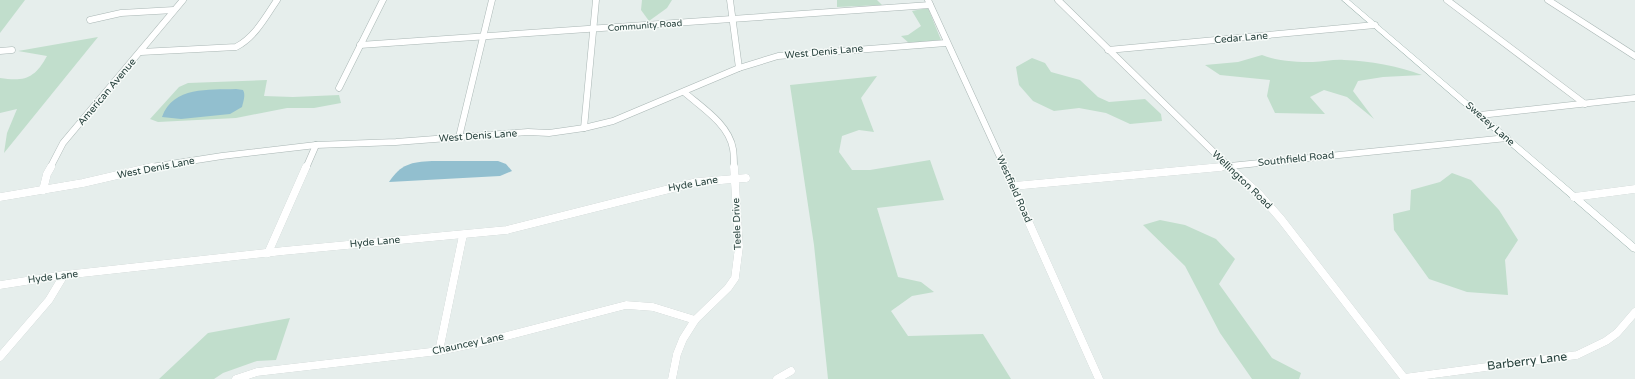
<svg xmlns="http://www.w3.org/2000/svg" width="1635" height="379" viewBox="0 0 1635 379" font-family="'Varela Round',sans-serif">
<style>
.green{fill:#c1decc}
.water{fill:#92bfcf}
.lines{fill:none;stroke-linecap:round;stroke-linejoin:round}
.street-far1-casing{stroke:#a9b6b4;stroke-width:7}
.street-casing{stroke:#a9b6b4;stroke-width:8}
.secondary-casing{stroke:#a5b9b5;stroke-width:1}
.street-far1{stroke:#fff;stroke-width:6}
.street{stroke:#fff;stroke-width:8}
.secondary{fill:#fff;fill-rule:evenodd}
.labels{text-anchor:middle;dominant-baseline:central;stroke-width:3;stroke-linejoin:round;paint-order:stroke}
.far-street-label{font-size:9px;fill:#26403c;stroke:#f7fbf9}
.street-label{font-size:10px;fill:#26403c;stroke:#f7fbf9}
.near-street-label{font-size:12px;fill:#26403c;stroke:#f7fbf9}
</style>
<rect width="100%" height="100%" fill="#e6eeec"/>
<!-- green -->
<g class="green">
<polygon points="0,0 25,0 0,33"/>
<polygon points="642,0 672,0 667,8 649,21 641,10"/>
<polygon points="837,0 877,0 882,5 837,7"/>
<polygon points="928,8 941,40 909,43 901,36 908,35 921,26 912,11"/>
<path d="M98 37 4 153 7 133 17 109 0 113V78C25 82 35 78 47 56L18 51Z"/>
<path d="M1262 55C1277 61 1297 62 1313 62 1324 62 1334 59 1344 60 1370 61 1398 66 1422 75L1383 77 1358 81 1353 91 1374 119 1347 97 1324 90 1310 97 1325 114 1275 113 1267 96 1270 80 1220 75 1205 65 1238 62Z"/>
<polygon points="1032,58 1045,63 1051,72 1080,80 1098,97 1109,102 1145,99 1161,114 1162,121 1130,124 1106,113 1079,108 1054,111 1033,101 1019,85 1016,67"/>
<polygon points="877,76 861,98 874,132 859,130 842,136 839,152 852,170 870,170 930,160 944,200 877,208 898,277 921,282 934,292 912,296 891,311 908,336 983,334 1011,379 828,379 814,245 790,85"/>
<polygon points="267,80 264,96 293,97 339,95 341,103 314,108 287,108 236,118 158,122 150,119 179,87 188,83"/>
<polygon points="1452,173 1471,180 1499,210 1518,240 1505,260 1508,295 1467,292 1429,279 1394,230 1393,214 1410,210 1411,190 1440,182"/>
<polygon points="1160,220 1185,225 1216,239 1235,259 1219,284 1272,358 1301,373 1299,379 1252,379 1220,333 1185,266 1143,225"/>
<polygon points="290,318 276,360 257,361 223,373 214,379 159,379 208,333"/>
</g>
<!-- water -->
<g class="water">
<path d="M236 89 243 90C246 95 243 102 242 107L230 114 181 119 162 117C173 86 209 90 236 89Z"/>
<path d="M432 161H498L506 164 512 171 500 176 389 182C401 164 411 162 432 161Z"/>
</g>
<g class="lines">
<!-- street-far1 casing -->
<g class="street-far1-casing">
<g id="street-far1">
<polyline points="730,0 739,68"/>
<polyline points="928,0 1005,168"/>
<polyline points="1058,0 1230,168"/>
<polyline points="1447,0 1585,104"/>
<polyline points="1548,0 1635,56"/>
<polyline points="90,20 121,13 174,10"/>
<polyline points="360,45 930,5"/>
<polyline points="1108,50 1375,25"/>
<polyline points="0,51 12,50"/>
<path d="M141 52 236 47C255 37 265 18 277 0"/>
<polyline points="339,88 383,0"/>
<path d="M684 92C701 107 729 124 733 149 734 155 734 161 734 168"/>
<polyline points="1480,115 1635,98"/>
<polyline points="584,128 596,0"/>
<polyline points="459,137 492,0"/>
<polyline points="50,168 63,143 183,0"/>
<polyline points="145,168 222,156 316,145 396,142 528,132 549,133 584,128 613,121 739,68 778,56 946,43"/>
<polyline points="306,168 316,145"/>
<polyline points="1210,168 1507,138"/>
</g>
</g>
<!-- street casing -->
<g class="street-casing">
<g id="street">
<polyline points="1004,167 1099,379"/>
<polyline points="1229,167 1258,193 1281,219 1405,379"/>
<polyline points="1013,186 1221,167"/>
<polyline points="43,190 47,174 51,167"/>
<polyline points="0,197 83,183 152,167"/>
<polyline points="1574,197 1635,189"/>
<polyline points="268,253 306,167"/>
<polyline points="0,285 64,275 283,251 507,230 697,182 746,178"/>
<polyline points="439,351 463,235"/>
<polyline points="0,357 49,300 64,275"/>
<polyline points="1404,378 1577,355 1606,341 1617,333 1635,312"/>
<polyline points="236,379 257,372 439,351 487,341 626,305 653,307 695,320"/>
<polyline points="672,379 677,354 683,339 695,320 728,288 735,278 739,247 734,167"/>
<polyline points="777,379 791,371"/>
</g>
</g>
<!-- secondary casing -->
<g class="secondary-casing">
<polygon id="secondary" points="1342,0 1349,0 1635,244 1635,252 1632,251"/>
</g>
<!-- street-far1 -->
<use href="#street-far1" class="street-far1"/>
<!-- street -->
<use href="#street" class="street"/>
<!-- secondary -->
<use href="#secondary" class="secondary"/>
</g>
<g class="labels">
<!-- far-street labels -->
<g class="far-street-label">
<text transform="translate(645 26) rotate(-4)">Community Road</text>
</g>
<!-- street labels -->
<g class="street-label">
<text transform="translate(1241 38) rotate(-5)">Cedar Lane</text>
<text transform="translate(824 52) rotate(-5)">West Denis Lane</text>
<text transform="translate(107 92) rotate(-50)">American Avenue</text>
<text transform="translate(1490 124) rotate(41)">Swezey Lane</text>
<text transform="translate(478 136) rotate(-4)">West Denis Lane</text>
<text transform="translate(1296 159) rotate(-6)">Southfield Road</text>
<text transform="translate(156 168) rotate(-11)">West Denis Lane</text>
<text transform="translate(1242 180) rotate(44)">Wellington Road</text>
<text transform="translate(693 184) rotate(-10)">Hyde Lane</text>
<text transform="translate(1014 189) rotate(66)">Westfield Road</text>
<text transform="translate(737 224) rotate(-92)">Teele Drive</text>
<text transform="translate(375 242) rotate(-5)">Hyde Lane</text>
<text transform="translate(53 277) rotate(-7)">Hyde Lane</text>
<text transform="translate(468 344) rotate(-12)">Chauncey Lane</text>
</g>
<!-- near-street labels -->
<g class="near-street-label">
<text transform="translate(1527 361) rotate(-7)">Barberry Lane</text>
</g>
</g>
</svg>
